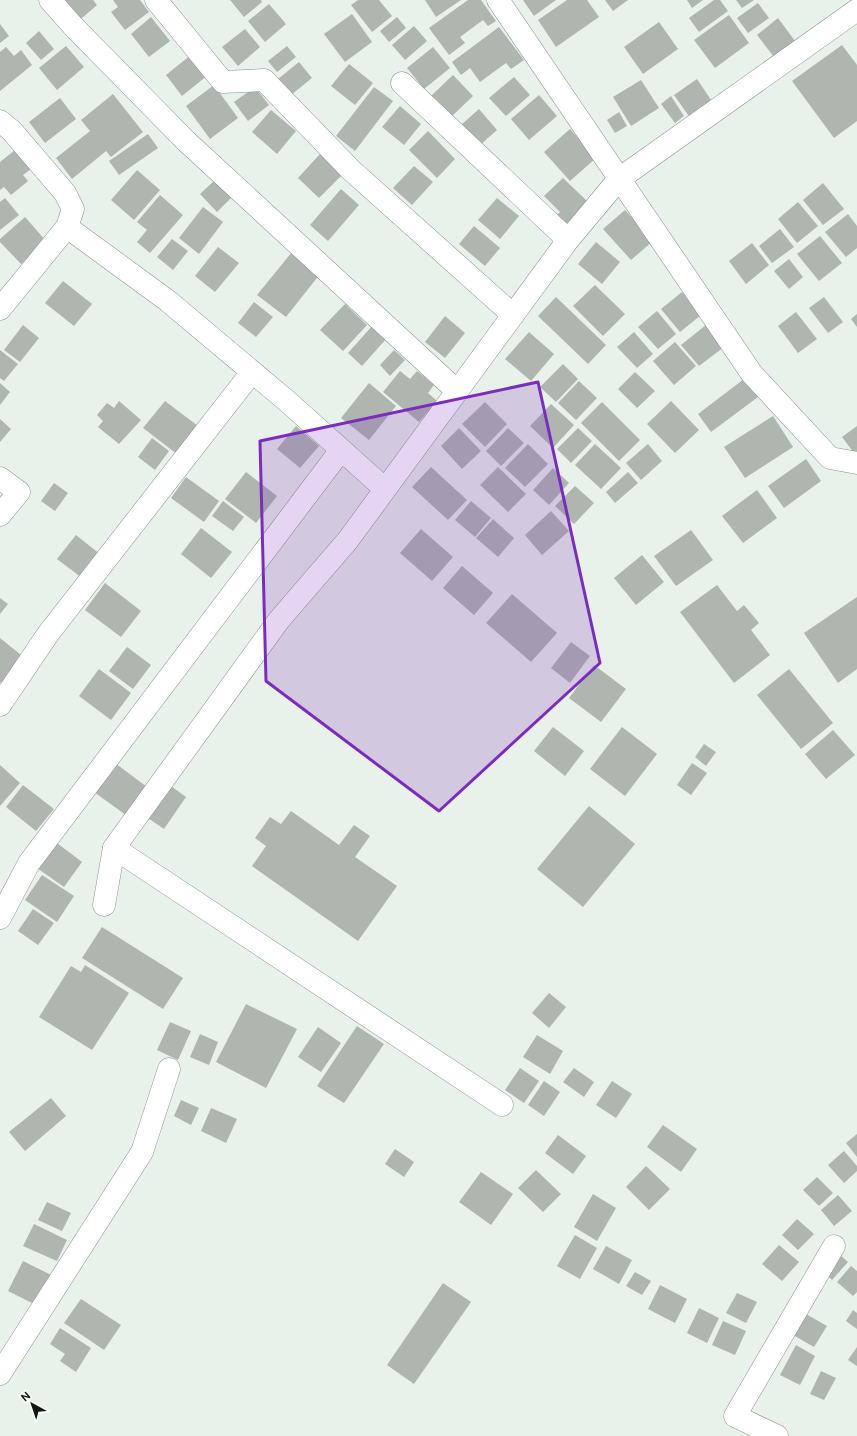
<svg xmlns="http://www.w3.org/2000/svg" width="857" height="1436" viewBox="0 0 857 1436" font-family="'DM Sans',sans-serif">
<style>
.building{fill:#aeb6af}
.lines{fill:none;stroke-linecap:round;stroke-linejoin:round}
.street-casing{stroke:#8a938c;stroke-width:23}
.street{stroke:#fff;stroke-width:22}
.marked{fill:#7b2cbf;fill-opacity:0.2;stroke:#7b2cbf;stroke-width:3;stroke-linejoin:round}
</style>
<rect width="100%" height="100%" fill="#e8f1ea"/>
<!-- building -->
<g class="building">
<polygon points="53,0 93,0 97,5 75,24"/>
<polygon points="113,0 140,0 149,12 125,30 111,12 118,7"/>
<polygon points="230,0 261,0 262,2 244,17"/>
<polygon points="358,0 379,0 392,16 372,32 351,5"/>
<polygon points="425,0 461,0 436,17"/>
<polygon points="468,0 481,0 496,21 488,26 483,20 460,37 465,43 449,55 429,28"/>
<polygon points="523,0 556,0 534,16"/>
<polygon points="567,0 587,0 599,17 556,47 538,20"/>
<polygon points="605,0 628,0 613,11"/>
<polygon points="687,0 703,0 692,8"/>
<polygon points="714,0 720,0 728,11 699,32 689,18"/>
<polygon points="736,0 754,0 742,8"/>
<polygon points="758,3 769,18 748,33 737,18"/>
<polygon points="269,4 286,24 265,42 248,21"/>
<polygon points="352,14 372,42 345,62 324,34"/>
<polygon points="729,15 749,43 715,68 694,40"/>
<polygon points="151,17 170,41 149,57 131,34"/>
<polygon points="397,17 406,28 389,42 380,31"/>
<polygon points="778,18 798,45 777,61 757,35"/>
<polygon points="659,22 678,49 643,74 624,47"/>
<polygon points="0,24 9,36 0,43"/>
<polygon points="414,26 427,41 405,60 392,45"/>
<polygon points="499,27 524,60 511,69 506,63 480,82 470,68 461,75 452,62"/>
<polygon points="245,29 260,47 238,66 222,47"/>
<polygon points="39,31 54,49 41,60 26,43"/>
<polygon points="842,45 857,65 857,121 834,138 792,81"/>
<polygon points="66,46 84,67 57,90 39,68"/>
<polygon points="287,46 296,57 277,72 268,61"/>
<polygon points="6,47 14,56 21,50 32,65 0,91 0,52"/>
<polygon points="433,47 450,68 424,89 407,68"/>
<polygon points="192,54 208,75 182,96 166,75"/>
<polygon points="299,62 312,78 291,95 278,79"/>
<polygon points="349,64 373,83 355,105 331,86"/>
<polygon points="453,75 473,96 450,118 431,96"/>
<polygon points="514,77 530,95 506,116 489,98"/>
<polygon points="697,79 715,106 693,122 674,95"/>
<polygon points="641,80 659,108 631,126 613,97"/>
<polygon points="214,85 238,118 210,139 186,106"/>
<polygon points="255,87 269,105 248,121 234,102"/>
<polygon points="374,87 393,101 355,151 336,136"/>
<polygon points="113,94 143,132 111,157 106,151 72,179 56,158 90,131 81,120"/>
<polygon points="539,95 557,116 529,140 511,119"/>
<polygon points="671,96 684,116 675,123 661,104"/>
<polygon points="60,98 76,119 45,143 29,122"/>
<polygon points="400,106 421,124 404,145 382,127"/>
<polygon points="479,109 497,130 479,146 461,125"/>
<polygon points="271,110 296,131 277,154 252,132"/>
<polygon points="619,112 627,126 615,133 607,120"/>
<polygon points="570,129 596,158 570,181 544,152"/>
<polygon points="428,131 455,159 437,178 409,150"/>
<polygon points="148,134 158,148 119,175 109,161"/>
<polygon points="15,150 31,169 23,175 28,181 11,195 4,187 0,190 0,162"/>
<polygon points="320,154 342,175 319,198 298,178"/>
<polygon points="414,166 433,182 412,205 393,188"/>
<polygon points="137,170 160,190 134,220 111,200"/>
<polygon points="563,178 588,202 564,226 555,217 560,212 544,196"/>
<polygon points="216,179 232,197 217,212 200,194"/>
<polygon points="823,183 844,209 823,225 803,200"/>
<polygon points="341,189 359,205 328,241 310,225"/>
<polygon points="160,195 183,215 150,253 137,242 147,230 137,222"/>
<polygon points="5,198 19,215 0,230 0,202"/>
<polygon points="497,198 519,216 500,239 478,220"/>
<polygon points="798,202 818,226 797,243 778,219"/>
<polygon points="203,207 223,222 199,254 179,238"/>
<polygon points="625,210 653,241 631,260 603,229"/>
<polygon points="848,214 857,226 857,248 846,257 825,232"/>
<polygon points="25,217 46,241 21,264 0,242 0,239"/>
<polygon points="474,226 500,248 485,266 459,244"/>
<polygon points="780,229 794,247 772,263 759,246"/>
<polygon points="820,236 842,263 819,281 797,254"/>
<polygon points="172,239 188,251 173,270 157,257"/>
<polygon points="596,242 620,262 602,284 578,264"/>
<polygon points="752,243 769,265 746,284 729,261"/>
<polygon points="218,247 239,263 215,292 195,276"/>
<polygon points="292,252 320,274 286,317 257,295"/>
<polygon points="789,259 803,277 789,289 774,271"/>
<polygon points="63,281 92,304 74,326 45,303"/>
<polygon points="595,285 625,314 603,336 573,306"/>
<polygon points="682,292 701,315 680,332 661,309"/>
<polygon points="556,297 606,345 588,364 538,316"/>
<polygon points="824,297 843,322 828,333 809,308"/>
<polygon points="254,302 273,317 256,337 238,323"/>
<polygon points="345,304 367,325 343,351 320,330"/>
<polygon points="657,311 676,334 658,349 638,327"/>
<polygon points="796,312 817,339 798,353 778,326"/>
<polygon points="857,314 857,327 851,319"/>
<polygon points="445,316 465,333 445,358 425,342"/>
<polygon points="23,325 39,338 20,362 4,350"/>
<polygon points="373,325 387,338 362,366 348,353"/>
<polygon points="706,325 724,347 699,366 681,345"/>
<polygon points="529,332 554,354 531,381 505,359"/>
<polygon points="634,332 653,354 637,368 617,347"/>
<polygon points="675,342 696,366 674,385 653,361"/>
<polygon points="0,350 18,364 4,381 0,378"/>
<polygon points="394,350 405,360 390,376 380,365"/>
<polygon points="563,364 578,379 556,402 540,387"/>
<polygon points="400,371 410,379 417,371 434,385 428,393 437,401 419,422 383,392"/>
<polygon points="635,372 655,391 637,408 618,389"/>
<polygon points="744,379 758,397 711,432 698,414"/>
<polygon points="579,381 597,398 576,420 558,403"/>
<polygon points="0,383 10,392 0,405"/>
<polygon points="369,383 396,406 369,440 341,418"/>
<polygon points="119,401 141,420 119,444 98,427 103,421 97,415 107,403 114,408"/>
<polygon points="165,401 198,426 177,454 143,428"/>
<polygon points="671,401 699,430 675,453 647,424"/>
<polygon points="485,402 507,424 485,447 462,424"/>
<polygon points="602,402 640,440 619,461 581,423"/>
<polygon points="551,404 574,425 553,448 530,426"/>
<polygon points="773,416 793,447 745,478 724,447"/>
<polygon points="0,419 11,429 0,442"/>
<polygon points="296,426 319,446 300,468 277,449"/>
<polygon points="857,426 857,457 842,437"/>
<polygon points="459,428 481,451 462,469 441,446"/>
<polygon points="508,428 524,443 501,466 486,451"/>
<polygon points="578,428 592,441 571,463 557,449"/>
<polygon points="152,438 169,451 155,470 138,457"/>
<polygon points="528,444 548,464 525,487 505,468"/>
<polygon points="595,444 621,468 601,489 575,465"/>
<polygon points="648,444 662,461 641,480 626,463"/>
<polygon points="806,459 821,481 784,508 768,486"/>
<polygon points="431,467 467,500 448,520 412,487"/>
<polygon points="498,467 526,494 508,512 480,485"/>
<polygon points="553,468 569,483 549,505 533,490"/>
<polygon points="246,472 277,496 256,523 225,499"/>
<polygon points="628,472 638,483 615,503 606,492"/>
<polygon points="186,477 219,501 204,522 171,498"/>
<polygon points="54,483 68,493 55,511 41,501"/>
<polygon points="575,486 594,503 574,524 555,506"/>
<polygon points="757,490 777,518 743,543 722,516"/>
<polygon points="223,501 244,517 233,531 212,516"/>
<polygon points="471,501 491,518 475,537 455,520"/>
<polygon points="551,511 569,531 542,555 525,535"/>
<polygon points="493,519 514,538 498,557 476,538"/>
<polygon points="201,528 232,552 211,578 181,554"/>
<polygon points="421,529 453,557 432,581 400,553"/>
<polygon points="691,530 713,560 676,586 654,556"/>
<polygon points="76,535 101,555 82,578 57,559"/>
<polygon points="642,555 664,582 636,605 614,578"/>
<polygon points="462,566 493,593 474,615 443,588"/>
<polygon points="105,583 141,611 121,637 85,610"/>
<polygon points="717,585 737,611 744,605 759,623 751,630 770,655 734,683 680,612"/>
<polygon points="512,594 557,633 531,662 486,623"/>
<polygon points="857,597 857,669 838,683 804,633"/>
<polygon points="0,598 8,604 0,614"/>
<polygon points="0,638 26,659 4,685 0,682"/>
<polygon points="571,642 590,656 570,683 551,668"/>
<polygon points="127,647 151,665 133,689 109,671"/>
<polygon points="594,665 626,689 601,722 569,698"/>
<polygon points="99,669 131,693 111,720 79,696"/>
<polygon points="789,669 833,723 801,749 757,695"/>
<polygon points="553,727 584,751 565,776 534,751"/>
<polygon points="622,727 657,754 625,796 590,769"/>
<polygon points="833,730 855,755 826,779 805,754"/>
<polygon points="704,744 716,752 706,766 695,757"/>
<polygon points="115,763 151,790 130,818 94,792"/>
<polygon points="692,763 707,773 691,795 677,785"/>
<polygon points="0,765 20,783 0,806"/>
<polygon points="164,781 186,797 164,829 142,814"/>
<polygon points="23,785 54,809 36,831 6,807"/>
<polygon points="589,806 635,844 583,907 537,869"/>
<polygon points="291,811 339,845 354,825 370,836 355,857 397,886 358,941 252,866 266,846 255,838 270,817 281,824"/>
<polygon points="57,843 82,862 64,887 37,868"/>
<polygon points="42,875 74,896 57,922 25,900"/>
<polygon points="33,909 54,923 38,945 18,931"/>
<polygon points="102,927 183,978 163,1009 82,958"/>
<polygon points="85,965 129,993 92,1050 39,1017 71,966 81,972"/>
<polygon points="549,993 566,1007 549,1028 532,1013"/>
<polygon points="246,1004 297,1029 266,1088 216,1062"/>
<polygon points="170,1022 191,1031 178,1060 157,1050"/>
<polygon points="357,1026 384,1044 344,1103 317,1086"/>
<polygon points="318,1027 341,1043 321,1072 298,1057"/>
<polygon points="200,1034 218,1042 209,1065 190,1057"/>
<polygon points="537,1035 563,1051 550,1074 523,1057"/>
<polygon points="520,1068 539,1081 524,1103 505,1090"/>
<polygon points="574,1068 594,1082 584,1097 563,1082"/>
<polygon points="544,1081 560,1092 544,1116 528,1105"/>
<polygon points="612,1081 632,1094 616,1118 596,1105"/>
<polygon points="51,1098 66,1116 25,1151 9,1132"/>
<polygon points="181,1100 199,1108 191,1125 174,1116"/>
<polygon points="211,1108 237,1119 226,1143 201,1131"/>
<polygon points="663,1125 697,1149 681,1172 647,1147"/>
<polygon points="857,1134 857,1157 846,1143"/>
<polygon points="558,1135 586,1156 573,1174 545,1153"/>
<polygon points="395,1149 414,1162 404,1177 385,1164"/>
<polygon points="844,1151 857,1166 857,1171 844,1183 828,1165"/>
<polygon points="646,1166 670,1189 649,1210 626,1187"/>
<polygon points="536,1170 561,1194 543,1212 518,1188"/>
<polygon points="481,1172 513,1194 491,1225 459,1202"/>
<polygon points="817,1177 833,1193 819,1206 803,1190"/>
<polygon points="593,1194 616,1208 597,1241 574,1227"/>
<polygon points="838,1195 852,1211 834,1226 821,1210"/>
<polygon points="47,1202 71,1213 62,1231 38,1220"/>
<polygon points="797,1219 814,1234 798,1250 782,1235"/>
<polygon points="34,1224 67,1240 57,1261 23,1246"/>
<polygon points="575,1235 597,1248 580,1279 557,1266"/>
<polygon points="779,1245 799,1262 782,1281 762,1264"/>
<polygon points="606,1246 632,1260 619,1284 593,1269"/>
<polygon points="839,1254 848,1262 832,1280 823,1271"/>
<polygon points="23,1261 51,1275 36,1305 8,1291"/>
<polygon points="851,1266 857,1271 857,1292 853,1296 837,1282"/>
<polygon points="635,1272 651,1281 642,1295 626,1286"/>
<polygon points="443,1283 471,1302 414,1384 387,1365"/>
<polygon points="660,1285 687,1299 675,1323 648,1309"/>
<polygon points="737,1293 757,1302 746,1323 726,1313"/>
<polygon points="81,1299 121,1325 104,1350 64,1323"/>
<polygon points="699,1308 719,1318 707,1343 687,1333"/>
<polygon points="853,1310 857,1313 857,1329 846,1321"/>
<polygon points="806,1314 827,1326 814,1347 793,1335"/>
<polygon points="723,1321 746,1331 735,1355 712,1345"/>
<polygon points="60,1328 91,1348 76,1372 60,1361 65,1354 50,1344"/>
<polygon points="796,1345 815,1356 800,1385 780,1375"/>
<polygon points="857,1347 857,1366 848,1360"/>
<polygon points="821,1371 836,1378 824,1400 810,1394"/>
</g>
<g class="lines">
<!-- street casing -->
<g class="street-casing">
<g id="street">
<polyline points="50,0 73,26 186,141 457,391"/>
<polyline points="156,0 223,82 264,80 351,170 513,315"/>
<polyline points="498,0 752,374 830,458 857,463"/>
<polyline points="402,83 568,240"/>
<polyline points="0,121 12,131 65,193 73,209 67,227 0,309"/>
<polyline points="67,227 168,301 287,401 385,489"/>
<polyline points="0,478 19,492 0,515"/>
<polyline points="0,705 48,634 252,372"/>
<polyline points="114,848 502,1105"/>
<polyline points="104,905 114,848 279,620 348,540 568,240 619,179 857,10"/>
<polyline points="0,918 29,863 341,450"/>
<polyline points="0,1374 142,1152 169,1069"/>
<polyline points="777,1436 735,1416 834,1246"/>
</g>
</g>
<!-- street -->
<use href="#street" class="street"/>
</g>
<!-- marked area -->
<path class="marked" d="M538 382 600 663 439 811 266 681 260 441Z"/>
<!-- north arrow -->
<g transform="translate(32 1404) rotate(320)" stroke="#f5fff7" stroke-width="3" paint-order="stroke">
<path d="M0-3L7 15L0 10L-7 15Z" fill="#131614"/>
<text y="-6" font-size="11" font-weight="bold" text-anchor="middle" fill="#131614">N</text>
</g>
</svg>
